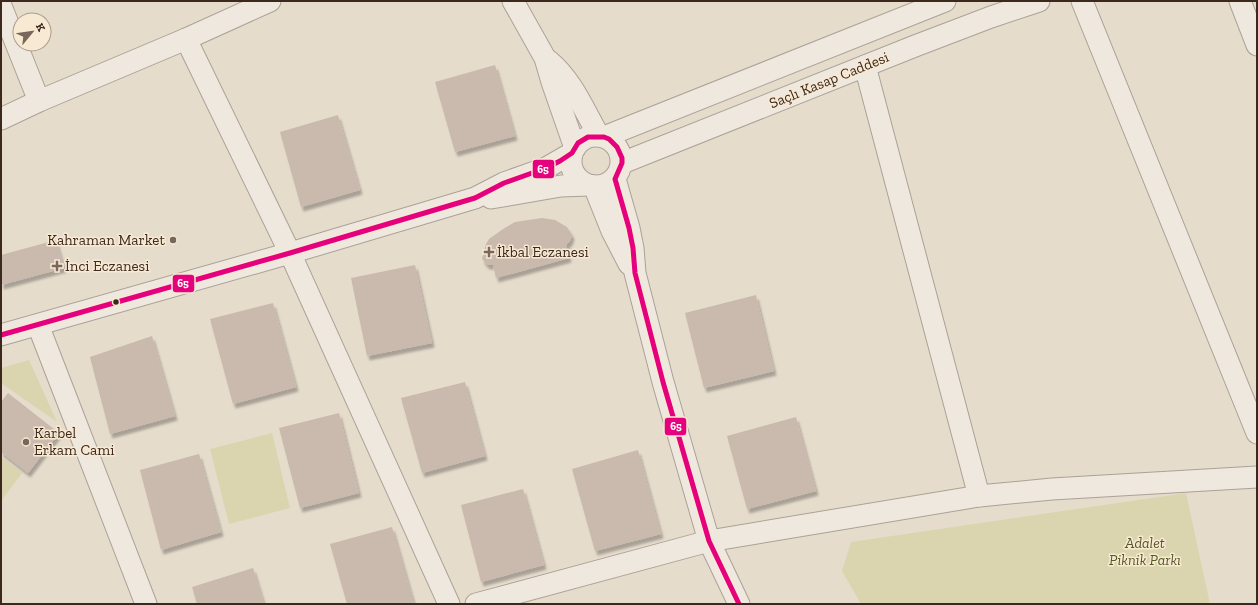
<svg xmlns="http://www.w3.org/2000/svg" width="1258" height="605" viewBox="0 0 1258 605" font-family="'Zilla Slab',serif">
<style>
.green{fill:#dad5ae}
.building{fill:#cab9ad;filter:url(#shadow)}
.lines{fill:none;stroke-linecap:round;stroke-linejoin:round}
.minor-casing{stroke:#aca196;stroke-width:23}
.minor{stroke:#eee8df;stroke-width:21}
.bus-1-casing{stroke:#f8e9d3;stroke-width:8}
.bus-1{stroke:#e5007d;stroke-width:5}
.poi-dot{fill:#78675a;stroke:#f8e9d3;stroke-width:1.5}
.bus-dot{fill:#3c281d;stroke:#f8e9d3;stroke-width:1.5}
.labels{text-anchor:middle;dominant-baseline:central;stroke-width:3;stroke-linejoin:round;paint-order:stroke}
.street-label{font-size:15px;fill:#3c281d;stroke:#f8e9d3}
.poi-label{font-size:15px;fill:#3c281d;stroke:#f8e9d3;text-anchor:start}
.park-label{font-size:15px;font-style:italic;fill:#535a22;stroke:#f8e9d3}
.line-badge{stroke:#f8e9d3;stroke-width:1.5}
.badge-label{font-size:11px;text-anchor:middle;font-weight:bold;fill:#fff}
</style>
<defs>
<filter id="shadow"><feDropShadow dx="2.5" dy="4.5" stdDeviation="1" flood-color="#0004"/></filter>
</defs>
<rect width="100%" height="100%" fill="#e6dccc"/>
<!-- green -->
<g class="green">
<polygon points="29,360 57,422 1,383 1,368"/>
<polygon points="272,433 290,508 229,524 210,449"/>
<polygon points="1,457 22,473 1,501"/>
<polygon points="1186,493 1210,604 861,604 842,571 851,542"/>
</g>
<!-- building -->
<g class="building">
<polygon points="495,65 515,136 455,152 435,82"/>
<polygon points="338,115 360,190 301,207 280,132"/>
<polygon points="542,218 555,220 567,227 572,235 570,241 566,245 569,258 496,278 493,265 487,265 482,259 486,244 489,239 503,229 515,222"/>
<polygon points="56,240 64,268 1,285 1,255"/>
<polygon points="415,265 432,343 367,356 351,278"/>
<polygon points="756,295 774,371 704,388 685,313"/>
<polygon points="273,303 296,387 233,404 210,319"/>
<polygon points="152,336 175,416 110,434 90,357"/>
<polygon points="465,382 485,456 422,473 401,398"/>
<polygon points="8,393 59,433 28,473 1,452 1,402"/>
<polygon points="339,413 359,493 300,508 279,428"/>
<polygon points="796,417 816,491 747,509 727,436"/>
<polygon points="638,450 661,534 595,551 572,469"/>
<polygon points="199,454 221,532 161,550 140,470"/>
<polygon points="523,489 544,565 481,582 461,505"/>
<polygon points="392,527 414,604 347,604 330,544"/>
<polygon points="253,568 264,604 197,604 192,587"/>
</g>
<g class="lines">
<!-- minor casing -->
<g class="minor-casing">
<g id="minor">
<polyline points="513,1 545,58 552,82 575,148"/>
<polyline points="1082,1 1257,433"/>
<polyline points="1240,1 1257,45"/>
<polyline points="1,6 39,101"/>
<polyline points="186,39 290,253 449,604"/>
<path d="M549 61C572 80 584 110 599 136"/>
<polyline points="865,66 979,496"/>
<polyline points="1,119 39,101 186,39 270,1"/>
<circle cx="596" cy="161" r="25"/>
<polyline points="604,137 945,1"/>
<polyline points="622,163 915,46 991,17 1039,1"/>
<polyline points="615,179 629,228 633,248 635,273 663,382 709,541 739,604"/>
<polyline points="594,186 612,231 629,264"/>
<polyline points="491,198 561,186 589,185"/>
<polyline points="38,325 146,604"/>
<polyline points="1,335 290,253 475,198 504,183 546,168 572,153"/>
<polyline points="476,604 709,541 979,496 1052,489 1257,477"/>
</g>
</g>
<!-- minor -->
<use href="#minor" class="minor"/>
<!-- bus-1 casing -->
<g class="bus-1-casing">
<polyline id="bus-1" points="1,335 290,253 475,198 504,183 546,168 560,161 572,153 578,143 588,137 604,137 609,139 617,147 622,158 622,163 615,179 629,228 633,248 635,273 663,382 709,541 739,604"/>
</g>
<!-- bus-1 -->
<use href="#bus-1" class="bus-1"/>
</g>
<!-- markers -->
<g class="poi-dot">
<circle cx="173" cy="240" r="4"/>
<path d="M487 246h4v4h4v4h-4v4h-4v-4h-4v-4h4z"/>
<path d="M55 260h4v4h4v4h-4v4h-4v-4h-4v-4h4z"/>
<circle cx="26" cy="442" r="4"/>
</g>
<circle class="bus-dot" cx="116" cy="302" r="3.5"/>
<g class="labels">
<!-- street labels -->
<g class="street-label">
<text transform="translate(829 80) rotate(-22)">Saçlı Kasap Caddesi</text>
</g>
<!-- poi labels -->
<g class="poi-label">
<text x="165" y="240" text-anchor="end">Kahraman Market</text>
<text x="497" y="252">İkbal Eczanesi</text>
<text x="65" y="266">İnci Eczanesi</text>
<text x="34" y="433">Karbel<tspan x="34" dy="17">Erkam Cami</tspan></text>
</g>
<!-- park labels -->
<g class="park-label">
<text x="1145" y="543">Adalet<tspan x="1145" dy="17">Piknik Parkı</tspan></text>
</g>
</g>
<g class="line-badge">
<rect x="532" y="159" width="23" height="20" rx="4" fill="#e5007d"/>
<rect x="172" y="274" width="23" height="19" rx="4" fill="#e5007d"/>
<rect x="664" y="417" width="23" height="19" rx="4" fill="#e5007d"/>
</g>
<g class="badge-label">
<text x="543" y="173">65</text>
<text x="183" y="287">65</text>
<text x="676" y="430">65</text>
</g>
<!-- border -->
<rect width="1258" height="605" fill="none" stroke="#3c281d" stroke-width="4"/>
<!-- north arrow -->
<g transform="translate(32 32) rotate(61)"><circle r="19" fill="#f8e9d3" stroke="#ad9c8a"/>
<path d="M0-3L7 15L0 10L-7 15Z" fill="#78675a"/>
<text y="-6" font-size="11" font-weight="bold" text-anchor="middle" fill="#3c281d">K</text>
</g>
</svg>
